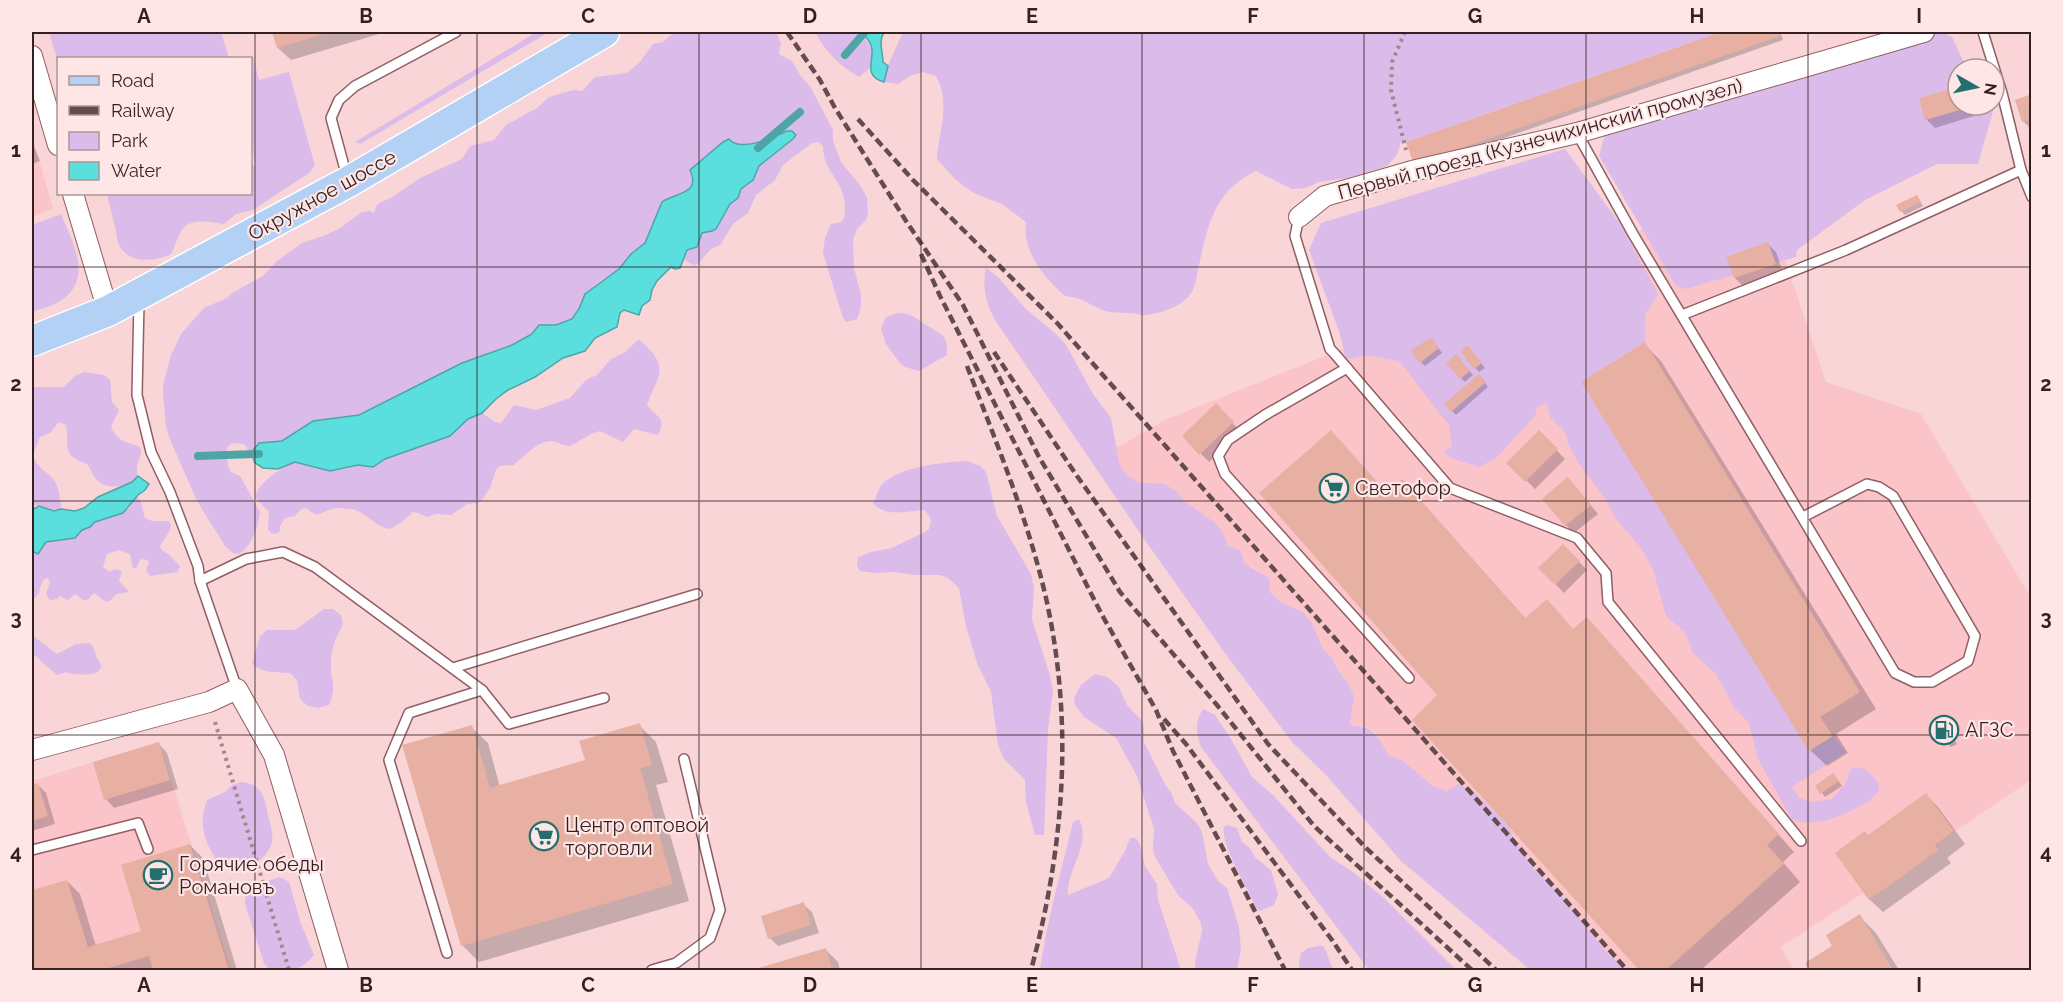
<svg xmlns="http://www.w3.org/2000/svg" width="2063" height="1002" viewBox="0 0 2063 1002" font-family="Raleway,sans-serif">
<style>
.built{fill:#fac4c8}
.green{fill:#dbbbea}
.water{fill:#5adfde;stroke:#4fa5a5;stroke-width:1.5}
.shadow{fill:#0003}
.lines{fill:none;stroke-linecap:round;stroke-linejoin:round}
.stream{stroke:#4fa5a5;stroke-width:8}
.building{fill:#e7b0a3}
.lane-casing{stroke:#915e62;stroke-width:12}
.street-casing{stroke:#915e62;stroke-width:22}
.primary-casing{stroke:#fff;stroke-width:33}
.path{stroke:#a48789;stroke-width:4;stroke-dasharray:3 4.5;stroke-linecap:butt}
.lane{stroke:#fff;stroke-width:9}
.street{stroke:#fff;stroke-width:20}
.primary{stroke:#b3d0f5;stroke-width:30}
.rail{stroke:#644c4e;stroke-width:4.5;stroke-dasharray:9 4.5;stroke-linecap:butt}
.grid{fill:none;stroke:#341f21;stroke-width:1.5;stroke-opacity:0.55}
.labels{text-anchor:middle;dominant-baseline:central;stroke-width:4.5;stroke-linejoin:round;paint-order:stroke}
.street-label{font-size:20px;fill:#341f21;stroke:#fee5e6}
.poi-label{font-size:20px;fill:#341f21;stroke:#fee5e6;text-anchor:start}
.neatline{fill:none;stroke:#341f21;stroke-width:2}
.grid-label{font-size:20px;text-anchor:middle;font-weight:bold;fill:#341f21}
</style>
<rect width="100%" height="100%" fill="#f9d5d7"/>
<!-- built -->
<g class="built">
<polygon points="32,135 53,209 32,217"/>
<polygon points="1759,183 1826,382 1921,414 2031,598 2031,780 1936,844 1939,850 1869,900 1863,893 1781,947 1794,970 1627,970 1607,953 1563,897 1533,868 1515,841 1509,827 1500,817 1489,808 1433,786 1401,759 1389,756 1375,732 1363,726 1350,725 1354,695 1333,659 1323,649 1312,623 1303,612 1279,601 1270,592 1258,570 1245,564 1240,551 1228,546 1223,532 1214,522 1183,501 1175,490 1163,484 1138,482 1126,475 1119,462 1116,448 1165,420"/>
<polygon points="159,742 231,970 32,970 32,781"/>
</g>
<!-- green -->
<g class="green">
<polygon points="49,32 221,32 229,58 58,58 58,62"/>
<polygon points="537,32 549,32 360,144 355,142"/>
<path d="M675 32H776L781 43 779 54 792 61 800 75 811 88 833 130V141L841 162 862 188 867 198 868 215 866 220 857 229 853 240 854 268 861 295V307L857 319 846 322 843 318 823 253 825 238 831 224 841 222 844 218C850 180 823 177 823 146L818 142 812 143 783 165 775 180 756 195 748 213 733 224 721 244 710 250 698 264 693 265 684 259 687 250 697 247 702 233 712 231 730 204 738 198 741 189 753 180 759 166 786 146 787 131 761 143 738 145 732 143 716 147 690 170 693 178C689 198 675 192 662 202L645 243 631 254 619 269 595 285 583 298 579 309 572 319 556 325H539L532 334 512 345 462 363 359 415 324 420 308 424 282 441 259 443 251 453 252 458H249L247 448 244 444 233 443 228 446 226 452 228 466 231 472 240 476 260 512C258 527 252 546 239 554L233 553 225 546 197 501 169 437 166 426 163 395V386L171 355 181 334 204 308 227 298 232 293 263 276 277 261 302 243 326 235 340 228 362 212 370 211 374 213 377 205 381 202 391 198 420 178 462 159 470 146 494 140 506 125 537 108 549 97 573 90 582 91 595 77 627 73 639 63 653 44 663 42Z"/>
<path d="M815 32H858C872 44 873 50 870 68L859 77C841 67 825 51 815 32Z"/>
<path d="M903 32H1721L1406 142H1401L1397 155 1387 166 1347 178 1319 182 1306 188 1292 189 1256 171C1215 190 1208 224 1199 265 1197 272 1197 280 1194 287 1188 305 1161 314 1144 315 1140 315 1135 313 1130 313 1120 312 1113 314 1103 310 1087 304 1085 298 1065 296 1044 277 1022 252 1026 222L1002 204 976 194 965 187 955 179 937 159C939 131 951 103 936 76L923 72 910 76 898 84 884 82 886 70Z"/>
<path d="M1941 32 1952 37 1967 69H1958V87L1919 98 1924 115C1948 114 1970 105 1994 105L1996 101 1978 164H1937L1865 200 1797 250 1796 257 1685 289 1676 286 1599 156 1605 134Z"/>
<path d="M253 57 259 80 289 72 315 166 309 173 253 210 236 214 224 224C212 222 189 217 181 231 177 238 175 247 171 254 156 261 129 265 119 245 117 241 117 236 116 231 113 219 110 206 107 194H250L251 165 255 166 253 151 251 148V59Z"/>
<path d="M1565 149 1621 225 1658 294 1645 315V342L1581 382 1833 736 1846 752 1792 787 1799 798 1812 802 1832 799 1846 783 1850 770 1856 767C1863 768 1868 770 1872 776 1876 779 1879 783 1879 788 1878 802 1831 821 1818 822 1809 823 1799 823 1791 818L1758 759 1749 723 1734 707 1716 674 1693 653 1685 632 1666 616 1653 569 1641 548 1617 520 1603 495 1580 465 1569 446 1565 432 1550 417 1547 404 1537 406 1535 416 1496 458 1479 467 1453 459 1443 452 1452 447 1449 425 1399 361 1365 355 1346 360 1339 331 1309 250 1321 223Z"/>
<path d="M61 214C71 239 92 274 66 297 57 305 43 308 32 312V225Z"/>
<path d="M986 268 997 276 1025 308 1057 335 1066 345 1093 394 1111 418 1119 462 1126 475 1138 482 1164 484 1175 490 1184 501 1214 522 1223 532 1228 546 1240 550 1245 564 1269 578 1270 592 1279 601 1303 612 1312 623 1323 649 1333 659 1339 671 1348 683 1354 696 1350 725C1375 727 1377 735 1389 756L1401 759 1433 786 1447 791 1458 784 1470 789 1500 817 1509 827 1515 841 1533 868 1563 897 1607 953 1627 970H1530L1400 860 1327 776 1293 743 1227 656 1142 536 995 320C986 303 982 287 986 268Z"/>
<path d="M898 313C915 314 915 319 928 326 943 335 948 336 947 355L919 371 905 367 899 362 886 344 881 329 886 317Z"/>
<path d="M638 340C644 342 645 345 649 349 670 370 654 383 647 405 657 418 667 417 658 435L634 429 623 442 600 431 591 434 570 446C562 446 557 441 551 441 538 441 522 457 514 465L499 466 496 470 490 488 481 501 478 503 467 504 451 515 436 514 427 517 418 513 413 512 402 522 390 529C375 527 364 510 351 509 346 509 336 507 332 509 318 513 320 519 306 508L301 509 295 516 285 518 280 526V531L276 534 271 533 268 529 269 512 255 497C258 483 283 466 295 462L330 471 344 469 358 465 373 467 385 459 450 436 468 419 482 413 495 422 501 423 514 405 536 410 570 398 586 380 597 375 610 360 625 352Z"/>
<path d="M84 372 104 375 110 380 112 402 119 410 111 427C117 440 125 443 139 446 143 454 140 455 138 463 136 467 137 472 138 476 130 488 108 490 98 481 93 477 91 469 87 464 60 454 70 448 66 425L59 422 50 433 40 437 33 454C36 468 47 471 54 480 60 489 60 499 61 509L50 510 32 504V387H64L75 376Z"/>
<path d="M967 461 980 466 986 472 997 516 1031 574 1034 588 1032 619 1050 676 1053 691 1048 729 1044 835H1035L1026 802 1025 780 1004 759 998 745 991 692 977 663 966 626 959 588 948 578 940 575H916L893 572 876 573 860 571 857 565 858 557 871 552 892 548 923 533 929 529 931 522 929 515 924 510C906 511 886 518 873 503 876 498 878 490 881 486 895 467 944 462 967 461Z"/>
<path d="M136 496 141 502 145 518 152 521H168L171 525 170 530 160 546 162 550 169 555 180 566 177 572 150 576 146 570 149 562 147 560 140 559 137 567 133 569 130 554 119 550 107 554 103 567 110 572 114 569 122 571 119 581 129 592 116 594C106 609 102 597 94 593L87 600H83L75 594 68 600 60 596 57 599 50 600 46 594 50 582 48 578 43 580 38 595 32 600V549L38 554 46 542 75 538 82 530 95 522 121 513 129 508Z"/>
<path d="M324 609H333L341 615 343 625C336 636 331 650 331 662 330 682 338 685 329 705L318 708 308 706 300 699 297 680 290 673C274 672 264 674 252 663L260 636 267 630H295Z"/>
<path d="M32 635 57 654 76 644 90 643C94 648 95 651 96 656 97 659 100 662 101 665 102 678 73 675 66 672L57 675 32 653Z"/>
<polygon points="1095,674 1107,677 1118,686 1127,705 1142,721 1144,727 1144,742 1166,786 1172,794 1175,803 1197,823 1202,832 1208,864 1218,881 1227,888 1239,927 1241,949 1237,970 1196,970 1195,962 1202,931 1201,923 1193,909 1178,895 1155,857 1153,850 1154,829 1137,776 1116,738 1084,717 1075,705 1074,698 1080,686"/>
<path d="M1203 709 1215 715 1231 739 1252 777 1274 796 1330 857 1353 872 1385 899 1456 970H1369L1201 747C1196 731 1194 724 1203 709Z"/>
<path d="M242 782C260 785 264 793 267 810 268 820 274 831 272 842 269 860 236 879 220 865 216 861 213 854 210 849 202 832 200 819 207 800L225 792 232 785Z"/>
<path d="M1079 819C1092 846 1066 869 1068 895L1109 878 1125 851 1130 838H1136L1140 844 1145 866 1157 884 1158 900 1181 970H1040C1047 920 1061 872 1073 822Z"/>
<path d="M1228 825 1237 828 1242 842 1250 848 1255 857 1271 870 1278 894 1274 905 1260 911 1256 908C1249 889 1220 845 1224 827Z"/>
<path d="M280 877 289 882 301 924 314 955C299 972 292 971 270 970L264 963 245 904 246 894 252 886Z"/>
<path d="M1318 946H1323C1329 954 1328 963 1335 970H1300L1299 962 1301 953 1308 948Z"/>
</g>
<!-- water -->
<g class="water">
<path d="M859 32H884C878 42 883 52 883 62L888 66 884 82C859 75 879 56 869 41 867 38 862 34 859 32Z"/>
<path d="M787 131H792L796 135 793 139 759 166 753 180 741 189 738 198 730 204 716 229 712 231 702 233 697 247 687 250 680 268 675 269 671 267 657 281 652 290 650 300 642 306 639 315 624 310 620 313 617 327 595 338 585 351 563 358 535 377 508 390 496 399 482 413 468 419 450 436 385 459 373 467 358 465 330 471 295 462 278 469 263 468 255 463 251 453 259 443 282 441 313 421 359 415 462 363 512 345 532 334 539 325H556L572 319 579 309 585 294 619 269 631 254 645 243 662 202C673 193 702 195 690 170L723 142 729 139C740 153 774 137 787 131Z"/>
<polygon points="138,476 149,484 145,490 138,495 123,513 95,522 90,527 82,530 75,538 46,542 38,554 32,551 32,510 39,506 54,511 61,509 75,511 84,508 98,497 132,482"/>
</g>
<!-- shadow -->
<g class="shadow">
<polygon points="272,32 386,32 291,60 278,48"/>
<polygon points="1726,32 1780,32 1783,40 1419,168 1408,143"/>
<polygon points="1958,89 1958,105 1985,105 1987,112 1935,128 1926,119"/>
<polygon points="2032,96 2032,130 2023,121"/>
<polygon points="32,142 40,161 32,164"/>
<polygon points="1917,197 1923,206 1905,215 1901,211"/>
<polygon points="1768,244 1776,252 1783,273 1743,286 1735,278"/>
<polygon points="1434,342 1442,353 1425,366 1421,362"/>
<polygon points="1644,344 1661,361 1876,709 1836,734 1848,753 1827,766 1810,750"/>
<polygon points="1471,351 1485,368 1479,372 1462,352"/>
<polygon points="1460,360 1473,375 1465,382 1461,378"/>
<polygon points="1483,380 1488,387 1456,415 1452,411"/>
<polygon points="1216,406 1241,432 1209,462 1184,436"/>
<polygon points="1331,432 1388,494 1402,481 1526,619 1574,630 1587,619 1794,852 1783,862 1800,882 1701,970 1641,970 1414,720 1439,695"/>
<polygon points="1539,432 1565,459 1535,489 1509,463"/>
<polygon points="1576,488 1598,514 1574,533 1566,525"/>
<polygon points="1563,546 1587,570 1564,593 1540,568"/>
<polygon points="1941,719 1957,744 1951,747 1947,743"/>
<polygon points="639,725 656,742 668,782 656,785 689,901 479,962 462,945 471,727 488,743 500,787 587,761"/>
<polygon points="159,744 167,753 178,789 114,808 106,799"/>
<polygon points="1837,779 1842,786 1825,797 1817,786"/>
<polygon points="38,785 46,793 55,824 32,831 32,787"/>
<polygon points="1926,795 1938,807 1965,844 1947,858 1951,863 1883,912 1870,900 1837,853 1868,836"/>
<polygon points="190,845 203,858 237,970 32,970 32,892 67,881 80,894 96,946 143,932"/>
<polygon points="803,904 812,912 819,933 778,946 770,938"/>
<polygon points="1859,916 1876,933 1899,970 1811,970 1807,964 1834,947"/>
<polygon points="825,949 838,962 840,970 756,970"/>
</g>
<g class="lines">
<!-- stream -->
<g class="stream">
<polyline points="845,55 865,32"/>
<polyline points="758,148 800,112"/>
<polyline points="198,456 259,454"/>
</g>
</g>
<!-- building -->
<g class="building">
<polygon points="272,32 331,32 277,48"/>
<polygon points="1721,32 1778,32 1780,36 1414,165 1406,142"/>
<polygon points="1958,87 1958,105 1974,106 1925,120 1919,98"/>
<polygon points="2032,94 2032,119 2022,122 2015,100"/>
<polygon points="1917,195 1921,202 1900,212 1896,205"/>
<polygon points="1768,242 1776,264 1734,278 1726,257"/>
<polygon points="1431,337 1439,348 1420,363 1411,351"/>
<polygon points="1645,342 1860,692 1820,717 1833,736 1809,751 1581,382"/>
<polygon points="1468,345 1482,363 1474,369 1460,351"/>
<polygon points="1456,354 1470,371 1460,379 1446,363"/>
<polygon points="1479,374 1486,382 1451,412 1444,404"/>
<polygon points="1216,403 1234,422 1199,455 1182,436"/>
<polygon points="1331,430 1387,493 1402,479 1525,618 1547,599 1573,629 1587,617 1779,834 1767,845 1784,864 1666,970 1639,970 1412,720 1437,695 1259,493"/>
<polygon points="1539,430 1558,449 1525,482 1506,463"/>
<polygon points="1568,477 1591,505 1565,526 1542,499"/>
<polygon points="1563,544 1580,561 1555,585 1538,568"/>
<polygon points="1941,717 1954,739 1946,744 1933,722"/>
<polygon points="640,723 652,765 640,768 673,884 461,946 402,745 472,725 490,788 585,760 579,741"/>
<polygon points="159,742 170,780 104,800 93,762"/>
<polygon points="1833,773 1839,781 1820,794 1815,786"/>
<polygon points="38,783 48,816 32,821 32,785"/>
<polygon points="1926,793 1954,831 1935,845 1939,850 1869,900 1835,853 1865,831 1868,835"/>
<polygon points="190,844 229,970 153,970 149,956 102,970 32,970 32,890 67,880 88,947 141,931 121,865"/>
<polygon points="804,902 811,925 768,939 761,916"/>
<polygon points="1860,914 1893,970 1809,970 1805,963 1832,946 1826,935"/>
<polygon points="826,948 832,970 752,970"/>
</g>
<g class="lines">
<!-- lane casing -->
<g class="lane-casing">
<g id="lane">
<polyline points="1983,32 2002,93 2021,170 2032,197"/>
<polyline points="1577,133 1633,234 1895,673 1914,682 1932,682 1968,661 1975,636 1893,496 1879,487 1867,484 1803,517"/>
<polyline points="347,177 331,118 339,100 355,86 456,32"/>
<polyline points="1299,217 1295,236 1330,349 1334,353 1450,488 1577,538 1606,573 1608,602 1801,841"/>
<polyline points="139,301 137,395 151,452 170,492 198,566 200,581 237,689"/>
<polyline points="1682,315 1846,250 2021,170"/>
<polyline points="1347,368 1265,415 1228,440 1218,456 1225,474 1409,678"/>
<polyline points="200,581 246,559 283,552 315,567 482,690 509,724 604,698"/>
<polyline points="453,668 697,594"/>
<polyline points="32,850 138,823 148,849"/>
<polyline points="447,953 389,760 409,713 482,690"/>
<polyline points="652,970 676,963 710,938 720,910 684,759"/>
</g>
</g>
<!-- street casing -->
<g class="street-casing">
<g id="street">
<polyline points="32,56 58,145"/>
<polyline points="73,194 108,311"/>
<polyline points="1299,217 1325,196 1412,171 1577,133 1924,32"/>
<polyline points="32,750 209,702 237,689 274,755 338,970"/>
</g>
</g>
<!-- primary casing -->
<g class="primary-casing">
<polyline id="primary" points="32,341 108,311 348,182 604,32"/>
</g>
<!-- path -->
<g class="path">
<polyline points="1405,32 1392,62 1391,90 1406,150"/>
<polyline points="215,722 289,970"/>
</g>
<!-- lane -->
<use href="#lane" class="lane"/>
<!-- street -->
<use href="#street" class="street"/>
<!-- primary -->
<use href="#primary" class="primary"/>
<!-- rail -->
<g class="rail">
<polyline points="787,32 820,80 835,108 906,221 963,305 1039,457 1120,592 1217,705 1314,826 1472,970"/>
<polyline points="858,119 913,180 1058,324 1627,970"/>
<polyline points="921,254 940,296 1102,615 1156,710 1173,751 1285,970"/>
<polyline points="994,352 1077,476 1268,744 1365,847 1496,970"/>
<path d="M967 366C996 442 1028 519 1046 598 1074 724 1064 847 1031 970"/>
<polyline points="1164,719 1186,744 1332,940 1352,970"/>
</g>
</g>
<!-- grid -->
<path class="grid" d="M255 32V970M477 32V970M699 32V970M921 32V970M1142 32V970M1364 32V970M1586 32V970M1808 32V970M32 267H2032M32 501H2032M32 735H2032"/>
<!-- icons -->
<defs>
<g id="supermarket-ring" transform="scale(1.5)"><circle r="9.5" fill="#fee5e6" stroke="#246f6e" stroke-width="1.5"/><path d="M-6-5.5h2.5l.6 2H6L4.5 2H-2.5L-4.4-4H-6ZM-1.5 3.2a1.3 1.3 0 1 0 .1 0ZM3 3.2a1.3 1.3 0 1 0 .1 0Z" fill="#246f6e"/></g>
<g id="fuel-ring" transform="scale(1.5)"><circle r="9.5" fill="#fee5e6" stroke="#246f6e" stroke-width="1.5"/><path d="M-5.5-6h7V0h2V4h1.3V-2.5L3-4.5l.8-.8L6-3V5H2.5V1h-1V6h-7ZM-4.2-4.7v3.2H.2V-4.7Z" fill="#246f6e"/></g>
<g id="cafe-ring" transform="scale(1.5)"><circle r="9.5" fill="#fee5e6" stroke="#246f6e" stroke-width="1.5"/><path d="M-5.5-4.5H6V0H3Q3 3.5 0 3.5H-2.5Q-5.5 3.5-5.5 0ZM3-3.2v2h1.7v-2ZM-6 4.5H4V6H-6Z" fill="#246f6e"/></g>
</defs>
<g fill-rule="evenodd">
<use href="#supermarket-ring" x="1334" y="488"/>
<use href="#fuel-ring" x="1944" y="730"/>
<use href="#supermarket-ring" x="544" y="836"/>
<use href="#cafe-ring" x="158" y="875"/>
</g>
<g class="labels">
<!-- street labels -->
<g class="street-label">
<text transform="translate(1540 139) rotate(-15)">Первый проезд (Кузнечихинский промузел)</text>
<text transform="translate(322 195) rotate(-29)">Окружное шоссе</text>
</g>
<!-- poi labels -->
<g class="poi-label">
<text x="1355" y="488">Светофор</text>
<text x="1965" y="730">АГЗС</text>
<text x="565" y="825">Центр оптовой<tspan x="565" dy="23">торговли</tspan></text>
<text x="179" y="864">Горячие обеды<tspan x="179" dy="23">Романовъ</tspan></text>
</g>
</g>
<!-- border -->
<rect width="2063" height="1002" fill="none" stroke="#fee5e6" stroke-width="66"/>
<!-- legend -->
<rect x="57" y="57" width="195" height="138" fill="#fee5e6" stroke="#ad9697" stroke-width="1.5"/>
<rect x="69" y="76" width="30" height="9" fill="#b3d0f5" stroke="#ad9697" stroke-width="1.5"/>
<text x="111" y="87" font-size="18" fill="#341f21">Road</text>
<rect x="69" y="106" width="30" height="9" fill="#644c4e" stroke="#ad9697" stroke-width="1.5"/>
<text x="111" y="117" font-size="18" fill="#341f21">Railway</text>
<rect x="69" y="132" width="30" height="18" fill="#dbbbea" stroke="#ad9697" stroke-width="1.5"/>
<text x="111" y="147" font-size="18" fill="#341f21">Park</text>
<rect x="69" y="162" width="30" height="18" fill="#5adfde" stroke="#ad9697" stroke-width="1.5"/>
<text x="111" y="177" font-size="18" fill="#341f21">Water</text>
<!-- north arrow -->
<g transform="translate(1976 87) rotate(99)"><circle r="28" fill="#fee5e6" stroke="#ad9697" stroke-width="1.5"/>
<path d="M0-4.5L10 22L0 15L-10 22Z" fill="#246f6e"/>
<text y="-9" font-size="16" font-weight="bold" text-anchor="middle" fill="#341f21">N</text>
</g>
<rect x="33" y="33" width="1997" height="936" class="neatline"/>
<g class="grid-label">
<text x="144" y="23">A</text>
<text x="366" y="23">B</text>
<text x="588" y="23">C</text>
<text x="810" y="23">D</text>
<text x="1032" y="23">E</text>
<text x="1253" y="23">F</text>
<text x="1475" y="23">G</text>
<text x="1697" y="23">H</text>
<text x="1919" y="23">I</text>
<text x="16" y="157">1</text>
<text x="2046" y="157">1</text>
<text x="16" y="391">2</text>
<text x="2046" y="391">2</text>
<text x="16" y="625">3</text>
<text x="2046" y="625">3</text>
<text x="16" y="859">4</text>
<text x="2046" y="859">4</text>
<text x="144" y="992">A</text>
<text x="366" y="992">B</text>
<text x="588" y="992">C</text>
<text x="810" y="992">D</text>
<text x="1032" y="992">E</text>
<text x="1253" y="992">F</text>
<text x="1475" y="992">G</text>
<text x="1697" y="992">H</text>
<text x="1919" y="992">I</text>
</g>
</svg>
